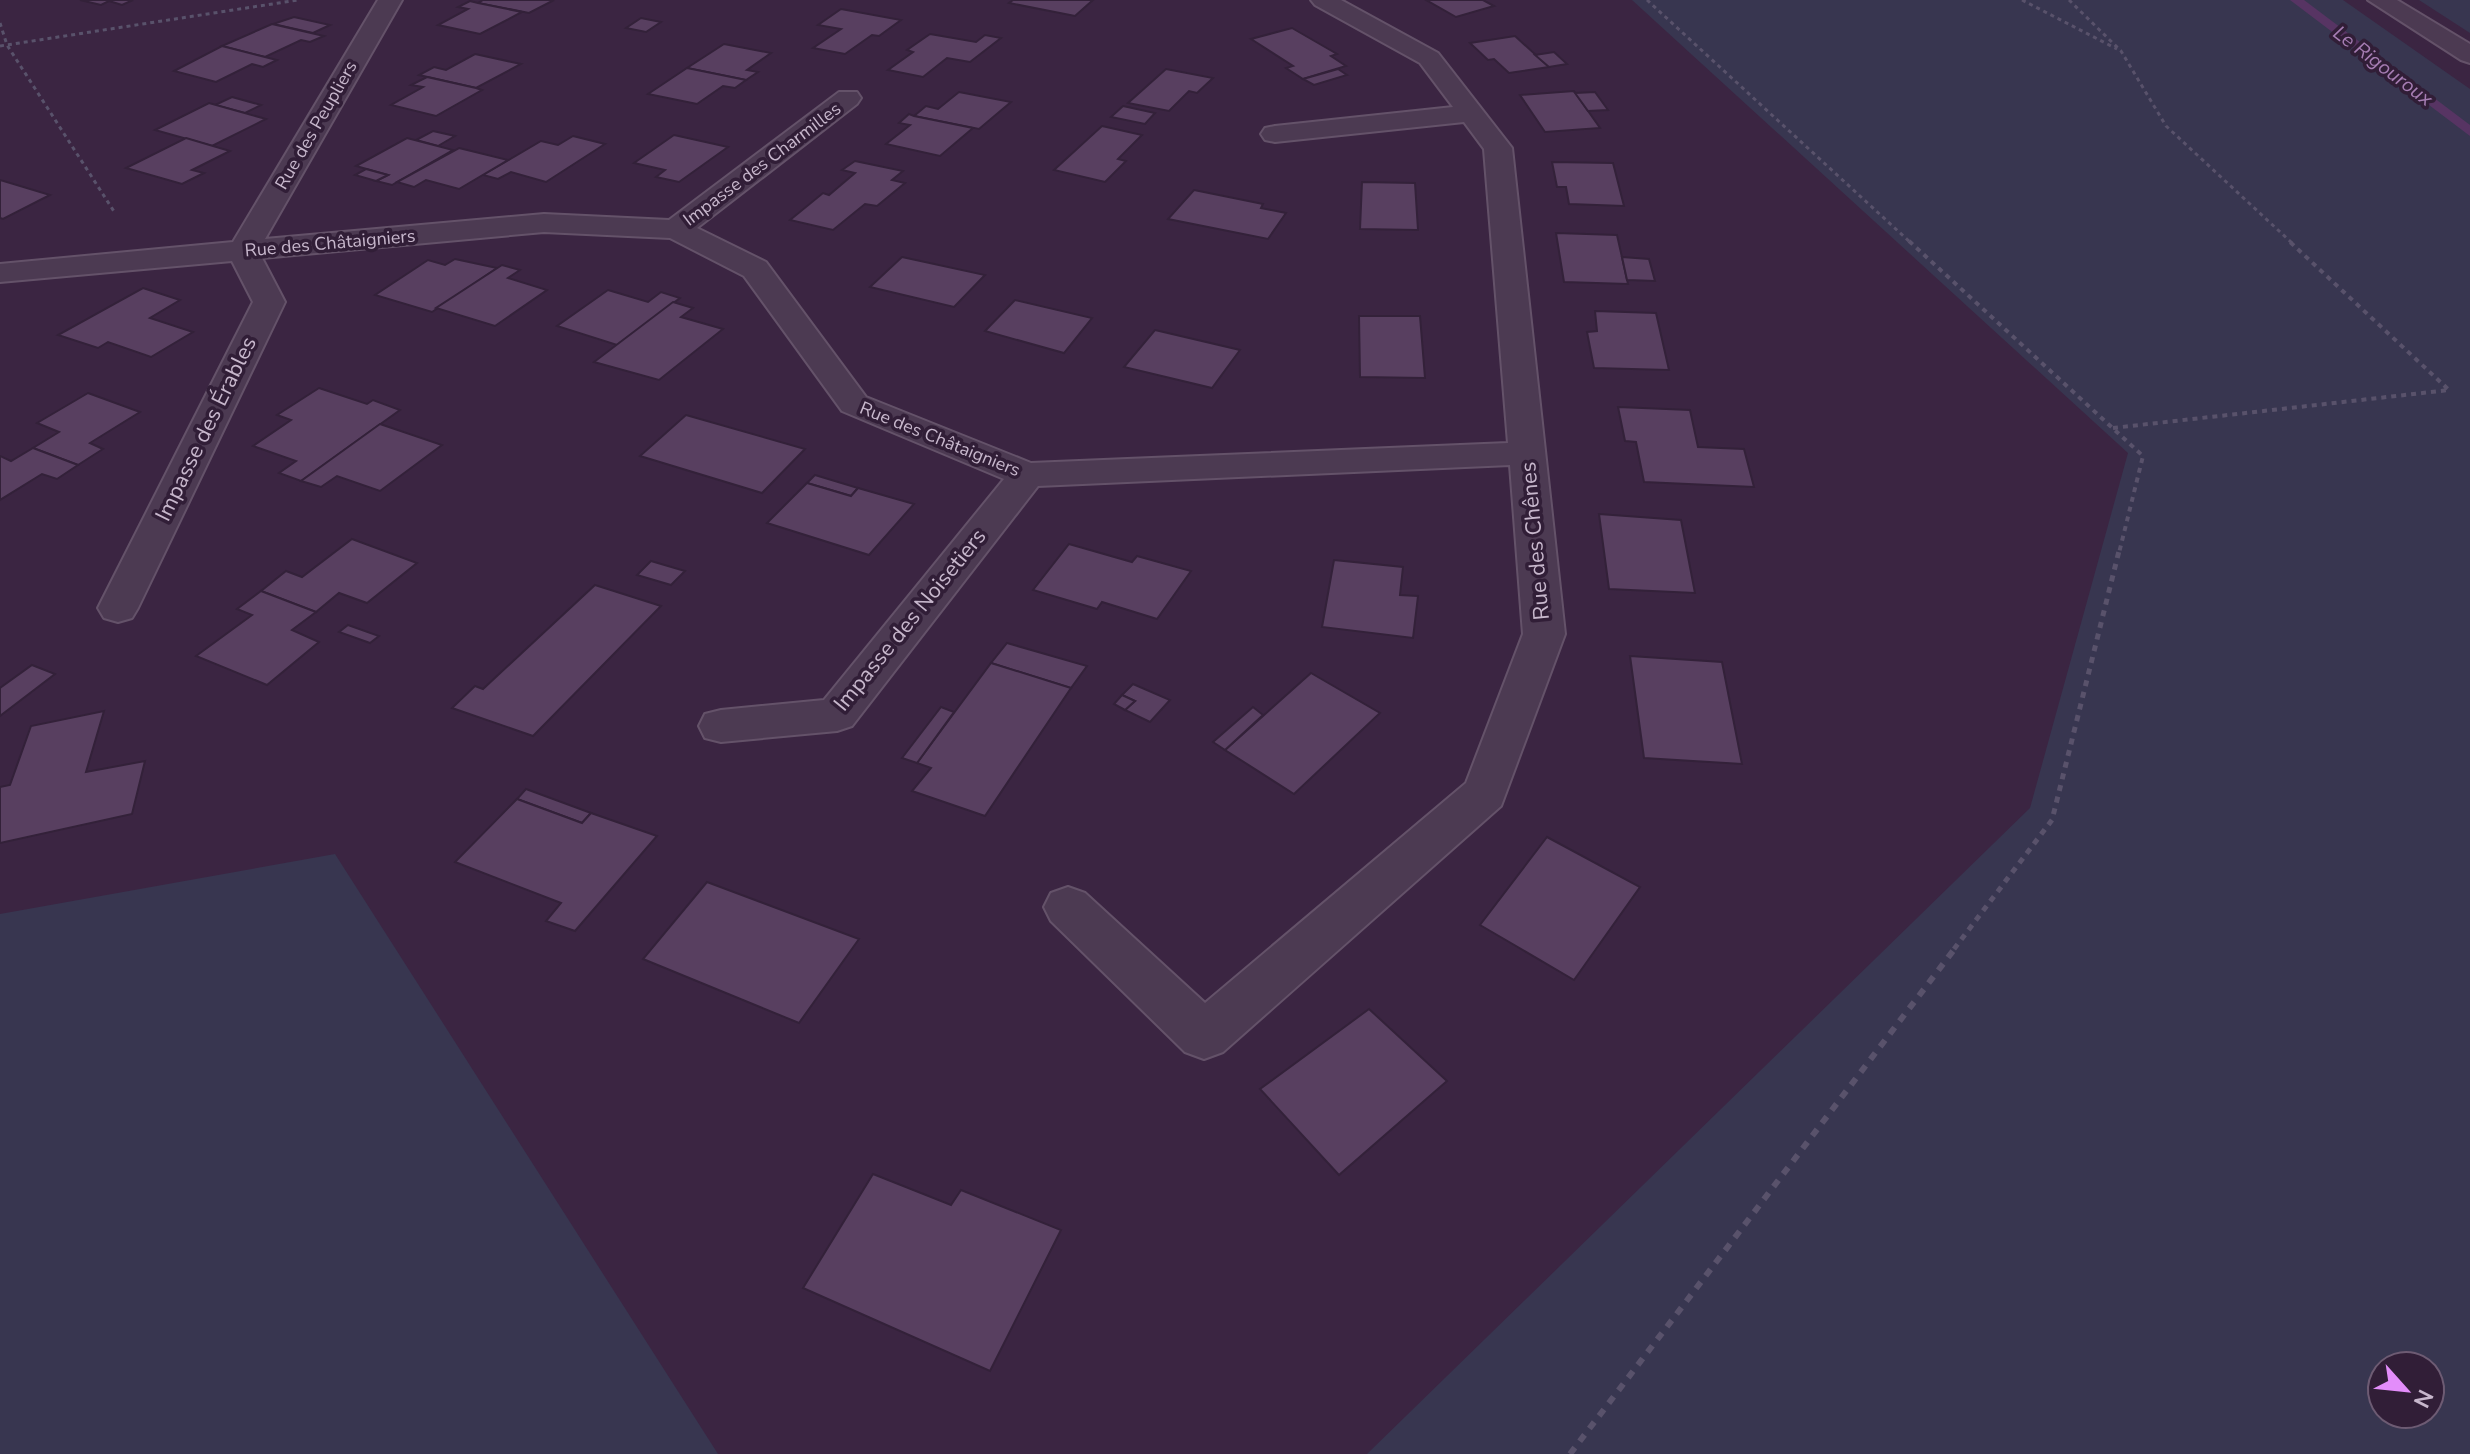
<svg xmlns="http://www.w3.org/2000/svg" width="2470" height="1454" viewBox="0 0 2470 1454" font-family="'Nunito Sans',sans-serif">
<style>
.green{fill:#383650;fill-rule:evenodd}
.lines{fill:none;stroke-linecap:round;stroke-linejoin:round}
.stream{fill:#573463;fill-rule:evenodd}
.building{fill:#583f60;stroke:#332139;stroke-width:2}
.minor-casing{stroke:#645269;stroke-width:4}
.path-far3{stroke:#59526b;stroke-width:3;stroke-dasharray:4 4;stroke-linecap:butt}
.path-far2{stroke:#59526b;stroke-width:4;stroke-dasharray:5 5;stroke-linecap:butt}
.path-far1{stroke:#59526b;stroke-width:5;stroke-dasharray:6 6;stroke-linecap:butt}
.path{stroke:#59526b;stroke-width:6;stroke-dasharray:8 8;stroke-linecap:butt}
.minor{fill:#4c3a52;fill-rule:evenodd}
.labels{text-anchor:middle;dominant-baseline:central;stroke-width:7;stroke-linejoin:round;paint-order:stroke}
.far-street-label{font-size:18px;fill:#c7b7cc;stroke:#311e37}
.far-water-label{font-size:20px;font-style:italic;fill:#a67db3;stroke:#311e37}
.street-label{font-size:22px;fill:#c7b7cc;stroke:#311e37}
</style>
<rect width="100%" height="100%" fill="#3b2542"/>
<!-- green -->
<g class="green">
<path d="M1632 0H2343L2470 89V1454H1367L2030 808 2128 453ZM2382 1366H2430V1414H2382Z"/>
<polygon points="2419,0 2470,0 2470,33"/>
<polygon points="335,854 718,1454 0,1454 0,914"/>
</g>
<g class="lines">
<!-- stream -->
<polygon class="stream" points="2290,0 2304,0 2470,125 2470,136"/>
</g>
<!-- building -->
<g class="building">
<polygon points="80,0 133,0 122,5 109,1 101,5"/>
<polygon points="483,0 554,0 529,13 478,3"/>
<polygon points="1013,0 1093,0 1075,16 1009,3"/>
<polygon points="1426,0 1483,0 1494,6 1456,17"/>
<polygon points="470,1 478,3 522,12 480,34 438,25 468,9 458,7"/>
<polygon points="841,9 901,20 879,36 872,35 845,54 813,48 841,29 818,25"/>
<polygon points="294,17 330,25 313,33 273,24"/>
<polygon points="641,18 661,22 646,32 626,28"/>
<polygon points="272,24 324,36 310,42 301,40 265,57 222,46"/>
<polygon points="1292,28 1337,54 1331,56 1346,66 1303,79 1286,68 1293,66 1251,39"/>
<polygon points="930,34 976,42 985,35 1001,38 970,62 947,58 923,77 888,70 913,52 907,50"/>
<polygon points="1515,36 1549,67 1509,73 1494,59 1488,60 1470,43"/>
<polygon points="724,44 771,53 747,70 758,72 746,80 687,68"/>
<polygon points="222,46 265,57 277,60 263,67 252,64 216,82 174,71"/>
<polygon points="1554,52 1567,64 1549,67 1535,55"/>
<polygon points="475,54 521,64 476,88 419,75 434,67 446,70"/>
<polygon points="687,68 746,80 735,88 723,86 697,104 648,94"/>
<polygon points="1166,69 1213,78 1197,93 1189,91 1169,111 1128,103"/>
<polygon points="1338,69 1347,75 1314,85 1303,79"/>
<polygon points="427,77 476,88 482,90 436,116 391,105 423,87 411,85"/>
<polygon points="1574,91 1600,128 1545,132 1520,95"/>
<polygon points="959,92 1011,102 979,129 914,116 926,106 938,109"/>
<polygon points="1595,92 1608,110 1588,111 1575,93"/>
<polygon points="232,97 261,105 245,113 215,105"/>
<polygon points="209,103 266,119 212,146 155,130"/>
<polygon points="1123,106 1155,113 1145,124 1111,117"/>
<polygon points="909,114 914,116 973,128 940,156 886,144 910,125 899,123"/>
<polygon points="1102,126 1142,135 1118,159 1126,161 1105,182 1054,170"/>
<polygon points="433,131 455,136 438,146 416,140"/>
<polygon points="674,135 728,147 679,182 656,177 665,170 634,163"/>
<polygon points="573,136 605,144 546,182 511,172 498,179 483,175 541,141 558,145"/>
<polygon points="186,138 230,151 192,170 204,173 182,184 126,168"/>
<polygon points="407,138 453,150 392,185 376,181 388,175 356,166"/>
<polygon points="459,148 508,160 459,189 426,180 414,187 397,182"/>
<polygon points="855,161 903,171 892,180 905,183 877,206 865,204 833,230 790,220 823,193 829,195 855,173 842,170"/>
<polygon points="1552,162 1613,163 1624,206 1569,204 1566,187 1557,187"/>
<polygon points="366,169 388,175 376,181 355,175"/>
<polygon points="0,180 50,195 3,219 0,218"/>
<polygon points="1362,182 1415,183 1418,230 1360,229"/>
<polygon points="1194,190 1263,204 1261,208 1286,213 1268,239 1168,219"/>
<polygon points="1556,233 1617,235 1628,284 1564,282"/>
<polygon points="902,257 985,275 954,307 870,287"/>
<polygon points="1622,257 1649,259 1655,281 1627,280"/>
<polygon points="455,259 497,268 432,312 375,295 428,260 445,265"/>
<polygon points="502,265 520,270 508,278 547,290 495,326 436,308"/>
<polygon points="143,288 180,300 150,318 193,332 151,357 108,342 98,348 58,335"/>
<polygon points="608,290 648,302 661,292 680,298 617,345 557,326"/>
<polygon points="1015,300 1092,318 1064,353 985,331"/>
<polygon points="673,302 693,308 681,317 723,329 659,380 594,362"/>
<polygon points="1595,311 1656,313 1669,370 1594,368 1587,332 1597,331"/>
<polygon points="1359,316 1420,316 1425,378 1360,377"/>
<polygon points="1155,330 1240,350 1212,388 1124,367"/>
<polygon points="319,388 367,404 373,400 400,410 301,481 279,473 296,461 253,446 291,420 277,415"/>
<polygon points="88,393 140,412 90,443 103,449 78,465 33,448 59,432 37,423"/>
<polygon points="1618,407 1690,410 1698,447 1744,449 1754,487 1644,482 1636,442 1625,441"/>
<polygon points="686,415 805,449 762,493 640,456"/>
<polygon points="380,424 442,445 380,491 337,476 321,487 301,481"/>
<polygon points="33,448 78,465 57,479 42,474 0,500 0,456 11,461"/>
<polygon points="815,475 858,488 851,496 807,483"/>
<polygon points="807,483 851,496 858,488 914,504 869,555 767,523"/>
<polygon points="1599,514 1681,520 1695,593 1609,589"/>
<polygon points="352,539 417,563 367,603 339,593 316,612 261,591 286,571 302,577"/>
<polygon points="1069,544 1132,562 1137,556 1191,571 1157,619 1102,602 1097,609 1033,590"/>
<polygon points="1334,560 1403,567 1400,595 1418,596 1413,638 1322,627"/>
<polygon points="651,561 685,571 671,585 637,575"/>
<polygon points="595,585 661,606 533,736 452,708 475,686 483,689"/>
<polygon points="261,591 316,612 292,630 319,642 267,685 196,656 252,615 237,609"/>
<polygon points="348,625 379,636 370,643 339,632"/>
<polygon points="1007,643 1087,666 1071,688 991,663"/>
<polygon points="1630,656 1722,662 1742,764 1644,758"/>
<polygon points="991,663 1071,688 985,816 912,791 931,768 917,763"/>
<polygon points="32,665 55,674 0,716 0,688"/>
<polygon points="1311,673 1380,713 1294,794 1225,750"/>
<polygon points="1133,684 1170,700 1150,722 1125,710 1135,701 1122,695"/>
<polygon points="1122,695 1135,701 1125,710 1114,704"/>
<polygon points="941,707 954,712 917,763 902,758"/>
<polygon points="1253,707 1263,715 1225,750 1213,742"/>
<polygon points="104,711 86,772 145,761 132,814 0,843 0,787 10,785 31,726"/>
<polygon points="526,789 591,813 582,823 517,799"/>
<polygon points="517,799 582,823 591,813 657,836 575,931 546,921 561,903 455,862"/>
<polygon points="1547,837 1640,887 1574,980 1480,925"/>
<polygon points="707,882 859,939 799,1023 643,959"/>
<polygon points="1369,1009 1447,1081 1339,1175 1260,1089"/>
<polygon points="873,1174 951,1205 961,1190 1061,1230 990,1371 803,1288"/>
</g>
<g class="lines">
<!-- minor casing -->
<g class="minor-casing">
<g id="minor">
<polygon points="378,0 402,0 265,239 544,214 669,220 839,92 857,92 861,98 857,104 697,228 766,262 866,397 1031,463 1508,443 1484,149 1464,122 1275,142 1265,140 1261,134 1265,128 1275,126 1453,107 1420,63 1315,5 1311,0 1341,0 1438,53 1512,148 1565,634 1501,806 1223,1052 1204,1059 1185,1052 1051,921 1044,907 1051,893 1068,887 1085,893 1205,1003 1466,783 1523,634 1510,465 1038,486 852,726 837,731 721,742 705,738 699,726 705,714 721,710 824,700 1004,479 842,411 744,276 670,238 544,232 262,258 285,302 138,608 132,618 118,622 104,618 98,608 253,302 232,261 0,282 0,264 233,242"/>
<polygon points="2368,0 2397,0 2470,44 2470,63 2461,60"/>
</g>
</g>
<!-- path-far3 -->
<g class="path-far3">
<polyline points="1647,0 1911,243"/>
<polyline points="2022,0 2117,49"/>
<polyline points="2069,0 2121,51 2166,126 2292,243"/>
<polyline points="0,23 7,45 115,213"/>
<polyline points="0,46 298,0"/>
</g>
<!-- path-far2 -->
<g class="path-far2">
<polyline points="1909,241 2143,456 2119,553"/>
<polyline points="2113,428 2449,390 2289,241"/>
</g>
<!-- path-far1 -->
<polyline class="path-far1" points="1954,949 2052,820 2119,551"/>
<!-- path -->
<polyline class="path" points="1570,1454 1956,947"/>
<!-- minor -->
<use href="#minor" class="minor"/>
</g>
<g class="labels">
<!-- far-street labels -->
<g class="far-street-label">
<text transform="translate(316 125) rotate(-60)">Rue des Peupliers</text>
<text transform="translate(762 164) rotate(-37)">Impasse des Charmilles</text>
<text transform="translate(330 243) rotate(-5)">Rue des Châtaigniers</text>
<text transform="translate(940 439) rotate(22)">Rue des Châtaigniers</text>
</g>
<!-- far-water labels -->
<g class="far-water-label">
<text transform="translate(2383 66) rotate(37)">Le Rigouroux</text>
</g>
<!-- street labels -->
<g class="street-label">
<text transform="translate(206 429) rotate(-64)">Impasse des Érables</text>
<text transform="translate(1535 541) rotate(-95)">Rue des Chênes</text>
<text transform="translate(910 620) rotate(-51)">Impasse des Noisetiers</text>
</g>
</g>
<!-- north arrow -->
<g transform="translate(2406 1390) rotate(117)"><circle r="38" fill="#311e37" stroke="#6d5b73" stroke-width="2"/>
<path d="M0-6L14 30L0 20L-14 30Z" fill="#e38dfa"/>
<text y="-12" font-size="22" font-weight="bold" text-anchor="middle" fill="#c7b7cc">N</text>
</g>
</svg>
